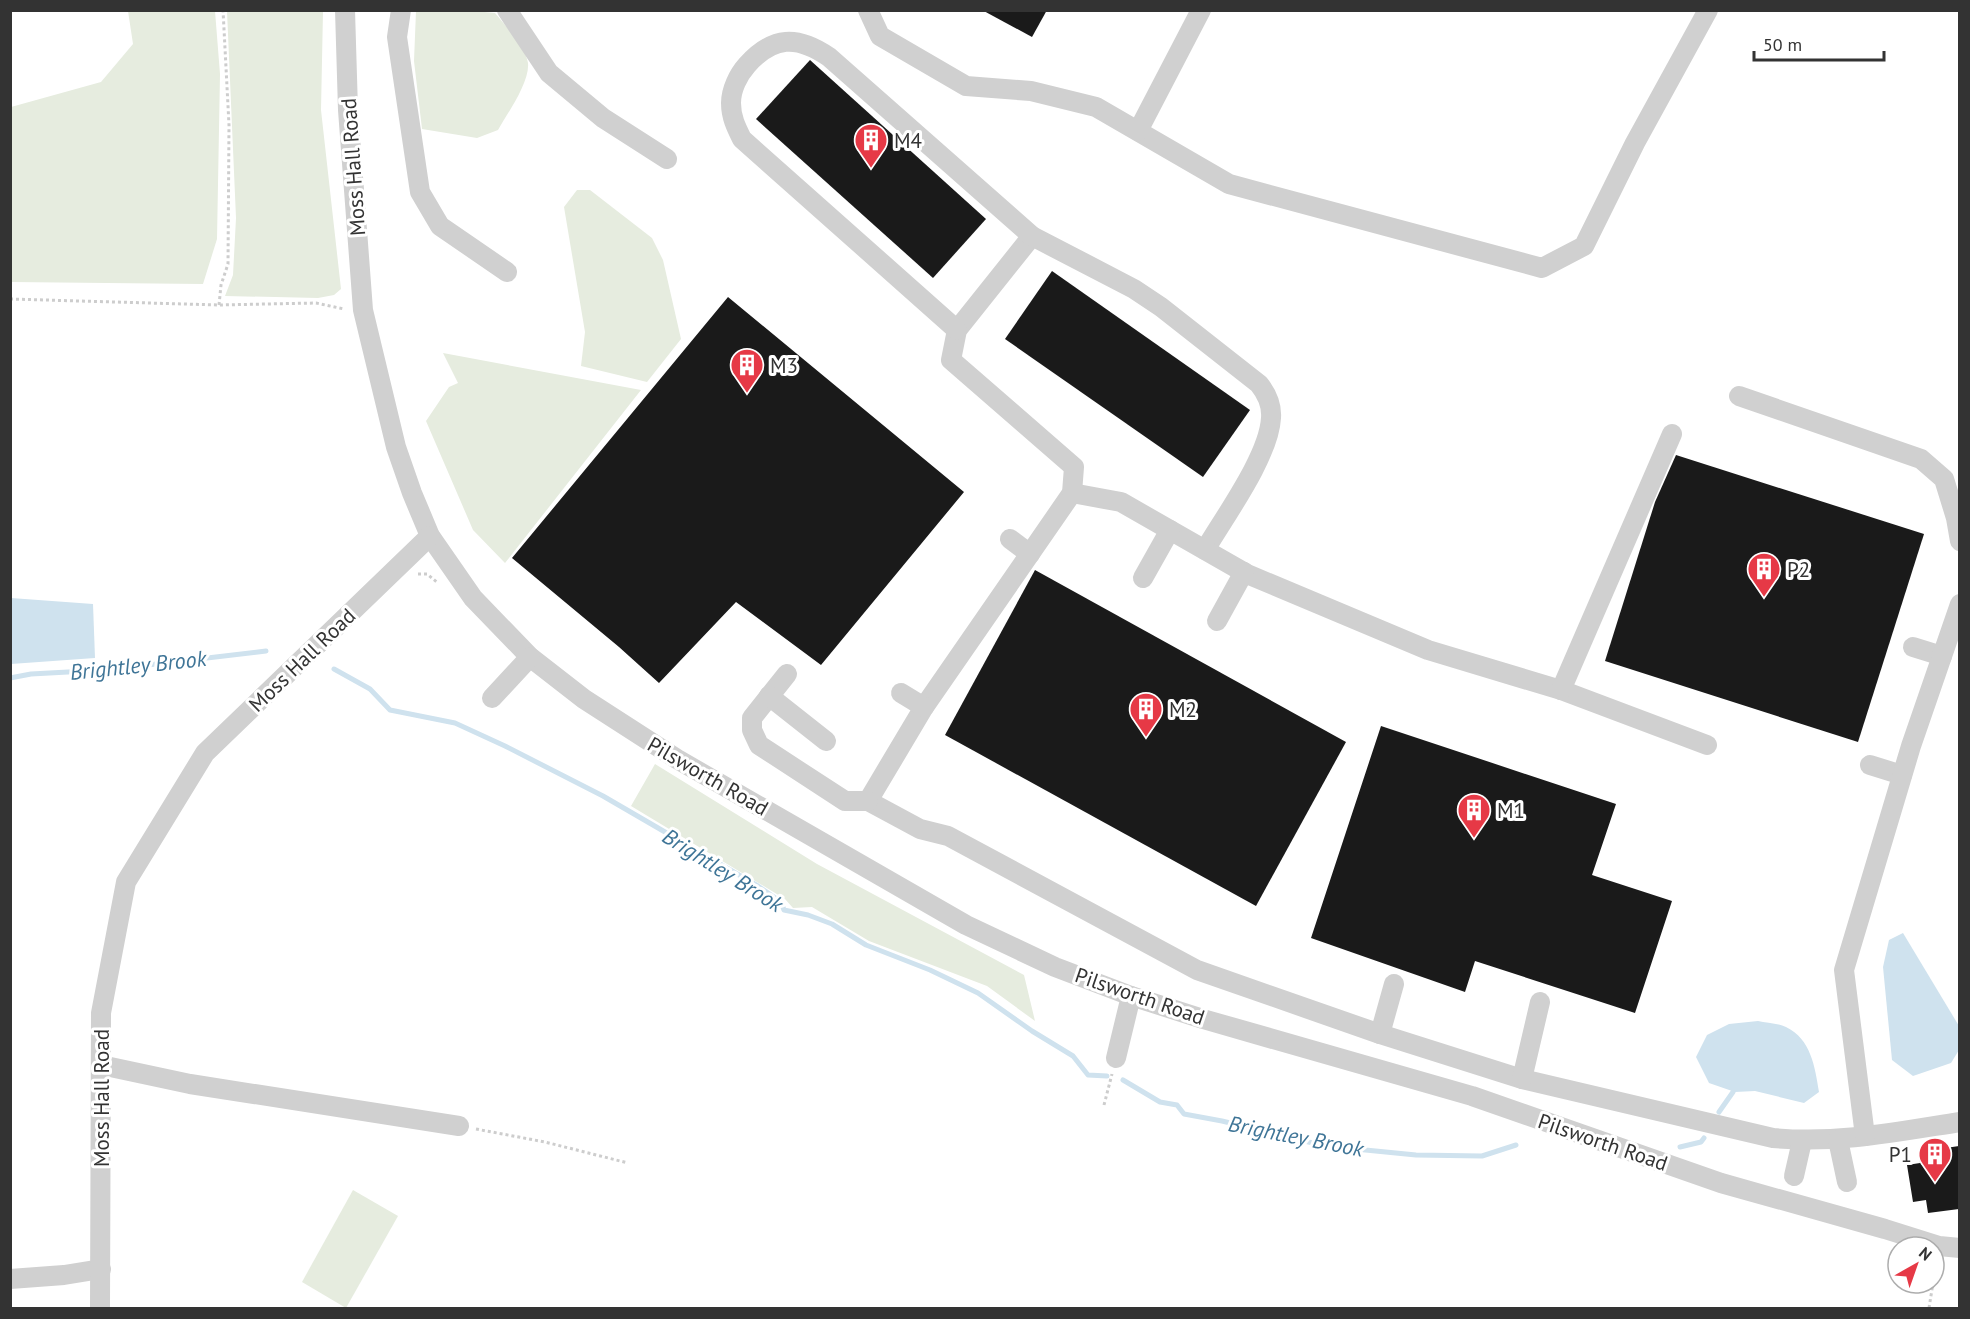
<svg xmlns="http://www.w3.org/2000/svg" width="1970" height="1319" viewBox="0 0 1970 1319" font-family="'PT Sans',sans-serif">
<style>
.green{fill:#e6ecdf}
.water{fill:#cfe2ee}
.lines{fill:none;stroke-linecap:round;stroke-linejoin:round}
.stream{stroke:#cfe2ee;stroke-width:5}
.building{fill:#1a1a1a}
.path{stroke:#cdcdcd;stroke-width:3;stroke-dasharray:3 3;stroke-linecap:butt}
.minor{stroke:#d0d0d0;stroke-width:20}
.labels{text-anchor:middle;dominant-baseline:central;stroke-width:6;stroke-linejoin:round;paint-order:stroke}
.poi-label{font-size:21px;fill:#333;stroke:#fff;text-anchor:start}
.street-label{font-size:21px;fill:#333;stroke:#fff}
.water-label{font-size:22px;font-style:italic;fill:#3f7597;stroke:#fff}
</style>
<rect width="100%" height="100%" fill="#fff"/>
<!-- green -->
<g class="green">
<path d="M420 10H464L495 13C505 25 526 48 528 63 530 82 507 114 498 130L477 138 422 129 414 61 416 11Z"/>
<polygon points="128,11 215,11 220,74 217,239 203,284 11,282 11,107 101,82 133,44"/>
<polygon points="227,11 323,11 321,110 341,289 334,295 318,298 225,296 233,275 236,218"/>
<polygon points="577,190 590,190 652,238 663,260 681,339 647,382 581,366 585,332 564,207"/>
<polygon points="443,353 641,390 505,563 473,530 426,421 449,387 458,383"/>
<polygon points="655,764 817,864 1024,975 1035,1021 987,986 869,941 812,907 793,908 785,899 631,806"/>
<polygon points="353,1190 398,1216 346,1308 302,1282"/>
</g>
<!-- water -->
<g class="water">
<polygon points="11,598 93,604 95,658 11,664"/>
<polygon points="1903,933 1959,1026 1959,1050 1951,1063 1913,1076 1892,1060 1883,967 1889,940"/>
<path d="M1758 1021C1766 1023 1778 1023 1786 1027 1811 1039 1815 1067 1819 1092L1804 1103 1755 1091 1735 1092 1709 1083 1696 1057 1707 1035 1729 1024Z"/>
</g>
<g class="lines">
<!-- stream -->
<g class="stream">
<polyline points="334,669 370,689 390,710 455,723 505,746 603,796 758,886 781,902 784,910 808,915 832,924 866,945 930,970 978,993 1032,1031 1073,1056 1088,1075 1107,1076"/>
<polyline points="10,678 31,674 105,670 266,651"/>
<polyline points="1123,1080 1160,1102 1177,1105 1184,1114 1222,1121 1325,1146 1416,1155 1482,1156 1516,1145"/>
<polyline points="1719,1112 1733,1092"/>
<polyline points="1680,1147 1701,1142 1704,1138"/>
</g>
</g>
<!-- building -->
<g class="building">
<polygon points="982,10 1047,10 1032,37"/>
<polygon points="810,60 986,219 933,278 756,119"/>
<polygon points="1052,271 1250,410 1203,477 1005,339"/>
<polygon points="728,297 964,492 821,665 736,602 659,683 619,647 512,558"/>
<polygon points="1676,455 1924,534 1858,742 1605,661 1655,502"/>
<polygon points="1035,570 1346,742 1256,906 945,735"/>
<polygon points="1381,726 1616,804 1592,875 1672,901 1635,1013 1475,961 1465,992 1311,938"/>
<polygon points="1959,1146 1959,1209 1928,1213 1926,1200 1913,1202 1907,1165 1920,1163 1919,1152"/>
</g>
<g class="lines">
<!-- path -->
<g class="path">
<polyline points="10,299 219,305 316,303 344,309"/>
<polyline points="219,305 221,285 228,264 229,125 223,10"/>
<polyline points="418,574 427,574 438,583"/>
<polyline points="1104,1105 1112,1074"/>
<polyline points="476,1129 545,1142 628,1163"/>
<polyline points="1934,1278 1936,1262"/>
<polyline points="1929,1308 1933,1283"/>
</g>
<!-- minor -->
<g class="minor">
<polyline points="345,10 348,110 363,310 396,447 412,493 430,536 473,598 530,657 584,699 677,759 966,925 1055,967 1131,996 1203,1019 1472,1096 1721,1183 1885,1229 1939,1246 1960,1248"/>
<polyline points="401,10 397,37 420,192 440,226 507,272"/>
<polyline points="507,10 549,73 603,118 667,159"/>
<polyline points="868,10 880,36 966,86 1031,91 1096,107 1229,184 1542,268 1584,246 1635,143 1708,10"/>
<polyline points="1138,131 1201,10"/>
<path d="M1032 236 957 330 951 360 1074 467 1072 493 924 707 868 801 920 829 948 836 1197 970 1380 1034 1522 1079 1773 1138C1837 1144 1896 1132 1960 1122"/>
<path d="M957 330 742 139C736 127 731 117 731 103 731 90 738 75 747 65 773 36 797 35 829 57L1032 236 1134 289 1161 307 1259 384C1267 394 1272 405 1271 418 1269 456 1225 516 1205 550"/>
<polyline points="1739,396 1921,459 1944,479 1956,518 1960,541"/>
<polyline points="1072,493 1121,502 1247,574 1428,650 1561,690 1707,745"/>
<polyline points="1010,539 1030,554"/>
<polyline points="1143,578 1170,530"/>
<polyline points="1217,621 1244,572"/>
<polyline points="1913,647 1942,656"/>
<polyline points="787,674 752,718 752,730 759,745 845,801 868,801"/>
<polyline points="1561,690 1672,434"/>
<polyline points="901,693 924,707"/>
<polyline points="769,696 826,741"/>
<polyline points="492,698 530,657"/>
<polyline points="1870,765 1902,775"/>
<polyline points="1380,1034 1394,984"/>
<polyline points="1116,1058 1131,996"/>
<polyline points="101,1065 190,1084 459,1126"/>
<polyline points="1522,1079 1540,1002"/>
<polyline points="1865,1136 1844,970 1911,746 1960,604"/>
<polyline points="1838,1140 1847,1182"/>
<polyline points="1794,1176 1802,1141"/>
<polyline points="10,1279 64,1275 101,1269"/>
<polyline points="100,1308 101,1013 126,882 205,753 430,536"/>
</g>
</g>
<!-- icons -->
<defs>
<g id="building-pin" transform="scale(1.725)"><path d="M0 17L-7.5 6A9.5 9.5 0 1 1 7.5 6Z" fill="#e63946" stroke="#fff"/><path d="M-4-6H4V6H1V3H-1V6H-4ZM-2.5-4.3h1.7v1.8h-1.7ZM.8-4.3h1.7v1.8H.8ZM-2.5-1h1.7V.8h-1.7ZM.8-1h1.7V.8H.8Z" fill="#fff"/></g>
</defs>
<g fill-rule="evenodd">
<use href="#building-pin" x="871" y="140"/>
<use href="#building-pin" x="747" y="365"/>
<use href="#building-pin" x="1764" y="569"/>
<use href="#building-pin" x="1146" y="709"/>
<use href="#building-pin" x="1474" y="810"/>
<use href="#building-pin" x="1935" y="1154"/>
</g>
<g class="labels">
<!-- poi labels -->
<g class="poi-label">
<text x="894" y="140">M4</text>
<text x="770" y="365">M3</text>
<text x="1787" y="569">P2</text>
<text x="1169" y="709">M2</text>
<text x="1497" y="810">M1</text>
<text x="1912" y="1154" text-anchor="end">P1</text>
</g>
<!-- street labels -->
<g class="street-label">
<text transform="translate(353 167) rotate(-94)">Moss Hall Road</text>
<text transform="translate(302 660) rotate(-44)">Moss Hall Road</text>
<text transform="translate(708 776) rotate(30)">Pilsworth Road</text>
<text transform="translate(1140 996) rotate(19)">Pilsworth Road</text>
<text transform="translate(101 1098) rotate(-90)">Moss Hall Road</text>
<text transform="translate(1603 1142) rotate(19)">Pilsworth Road</text>
</g>
<!-- water labels -->
<g class="water-label">
<text transform="translate(138 665) rotate(-6)">Brightley Brook</text>
<text transform="translate(723 870) rotate(32)">Brightley Brook</text>
<text transform="translate(1296 1136) rotate(11)">Brightley Brook</text>
</g>
</g>
<!-- border -->
<rect width="1970" height="1319" fill="none" stroke="#333333" stroke-width="24"/>
<!-- north arrow -->
<g transform="translate(1916 1265) rotate(40)"><circle r="28" fill="#ffffff" stroke="#adadad" stroke-width="1.5"/>
<path d="M0-4.5L10 22L0 15L-10 22Z" fill="#e63946"/>
<text y="-9" font-size="16" font-weight="bold" text-anchor="middle" fill="#333333">N</text>
</g>
<!-- scale -->
<path d="M1754 51v9h130v-9" fill="none" stroke="#333333" stroke-width="3"/>
<text x="1763" y="51" font-size="18" fill="#333333" stroke="#ffffff" stroke-width="4.5" paint-order="stroke">50 m</text>
</svg>
